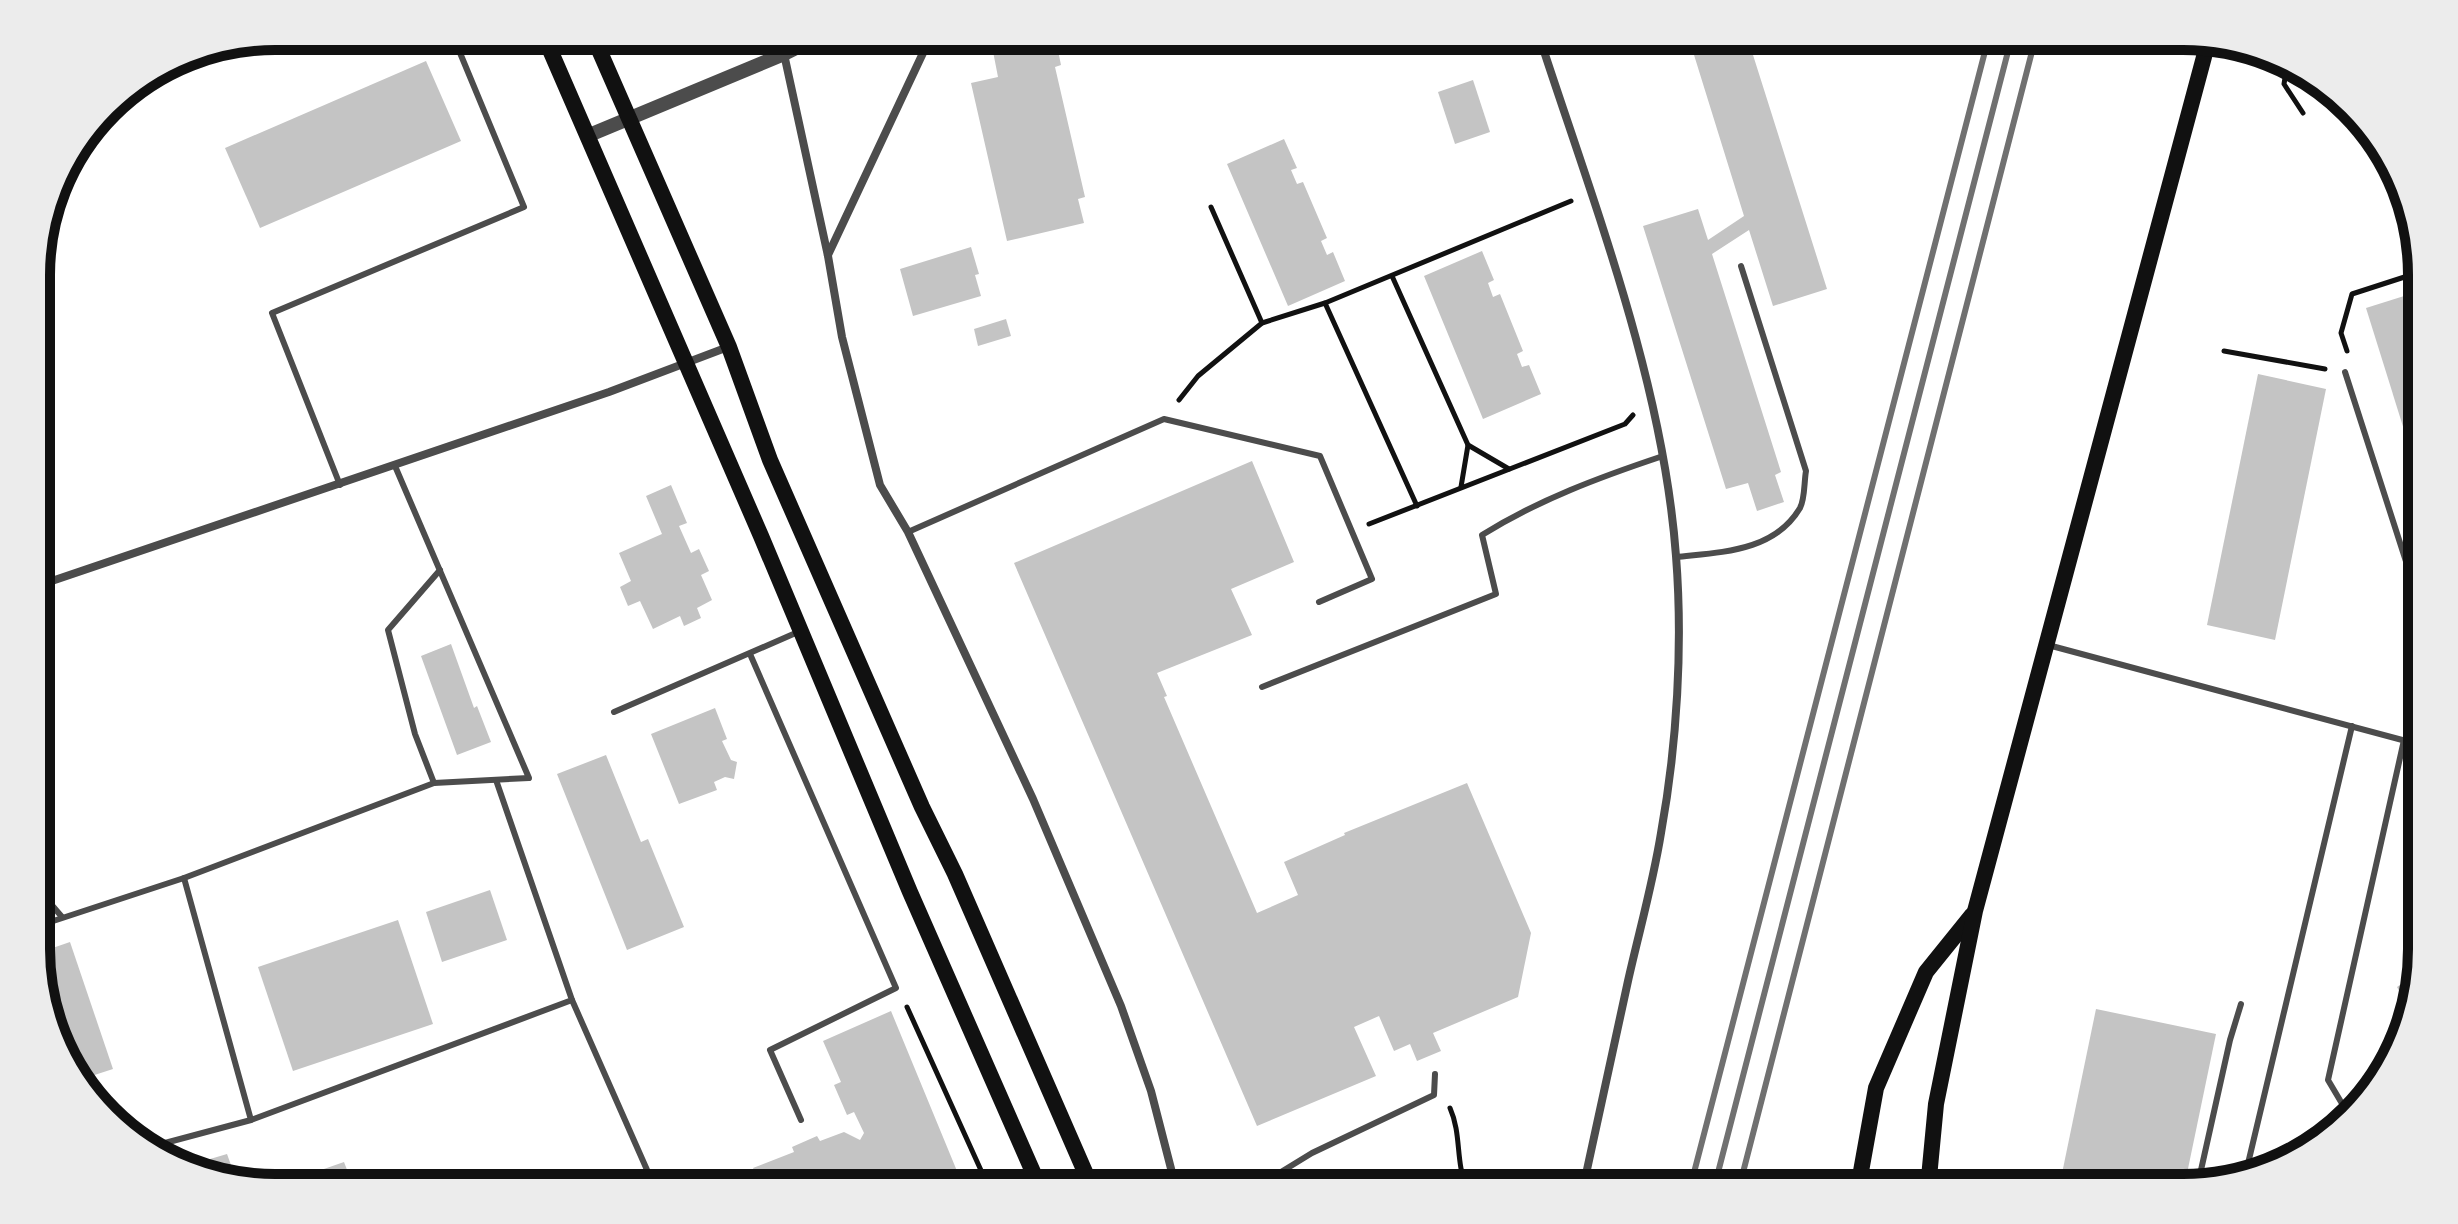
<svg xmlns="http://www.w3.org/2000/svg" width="2458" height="1224" viewBox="0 0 2458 1224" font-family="'Exo 2',sans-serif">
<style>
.building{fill:#c4c4c4}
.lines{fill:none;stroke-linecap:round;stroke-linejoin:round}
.path{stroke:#111;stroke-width:5}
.service{stroke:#4c4c4c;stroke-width:6}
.minor{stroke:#4c4c4c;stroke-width:8}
.tertiary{stroke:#4c4c4c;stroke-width:14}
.secondary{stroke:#111;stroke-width:16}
.rail{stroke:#707070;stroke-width:6}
.rim{fill:none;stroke:#111;stroke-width:10}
</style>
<rect width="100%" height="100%" fill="#fff"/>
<!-- building -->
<g class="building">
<polygon points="990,36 1055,36 1061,65 1055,67 1085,197 1078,199 1084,223 1007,241 971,83 998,77"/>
<polygon points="1710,36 1747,36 1827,289 1773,306 1749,230 1712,254 1781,472 1775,475 1784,502 1757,511 1748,483 1726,489 1643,226 1698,209 1708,240 1744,216 1690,42"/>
<polygon points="426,61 461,141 260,228 225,148"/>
<polygon points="1473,80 1490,132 1455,144 1438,92"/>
<polygon points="1284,139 1297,168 1291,170 1297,184 1303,182 1327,238 1321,241 1327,255 1333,252 1345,281 1288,306 1227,164"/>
<polygon points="971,247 979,274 975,275 981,296 913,316 900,269"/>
<polygon points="1482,251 1494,280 1488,283 1493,297 1500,294 1523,351 1517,354 1522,367 1529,365 1541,394 1483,419 1424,276"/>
<polygon points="2420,291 2421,481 2420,481 2366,308"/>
<polygon points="1006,319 1011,336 978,346 974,329"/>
<polygon points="2258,374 2326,389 2275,640 2207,625"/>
<polygon points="1252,461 1294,562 1231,589 1252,635 1157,673 1167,696 1164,697 1257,913 1298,895 1284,862 1345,835 1344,833 1467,783 1531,933 1518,997 1433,1033 1441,1051 1417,1061 1410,1044 1394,1051 1379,1016 1354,1027 1376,1076 1257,1126 1014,563"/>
<polygon points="671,485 687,523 679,526 691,553 699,549 709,571 701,575 712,600 697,608 701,618 684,626 680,616 653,629 640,601 628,606 620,587 631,581 619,553 662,534 646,496"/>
<polygon points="451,644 474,708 477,706 491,742 457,755 421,656"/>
<polygon points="715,708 727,739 722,741 731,760 737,762 734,779 725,777 714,782 717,790 679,804 651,734"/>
<polygon points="46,745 51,762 38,767 38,747"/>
<polygon points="606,755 641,842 648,839 684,927 627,950 557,774"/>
<polygon points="490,890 507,940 442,962 426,912"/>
<polygon points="398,920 433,1024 293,1071 258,967"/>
<polygon points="2421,921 2422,950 2400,1046 2394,1045 2403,998 2397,987 2407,980"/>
<polygon points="70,942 113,1069 79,1080 38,981 38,953"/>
<polygon points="2096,1009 2216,1034 2184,1188 2059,1188"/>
<polygon points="891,1011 964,1188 932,1188 923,1170 880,1188 763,1188 753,1168 794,1152 792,1147 817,1136 820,1141 844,1132 860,1140 864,1133 854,1112 847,1115 834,1085 841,1082 823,1041"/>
<polygon points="227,1154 236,1179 183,1167"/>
<polygon points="344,1162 354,1188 272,1187"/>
</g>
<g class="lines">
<!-- path -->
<g class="path">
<polyline points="2288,60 2284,84 2303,113"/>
<polyline points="1211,207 1262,323"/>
<polyline points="1392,276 1468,445"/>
<polyline points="1325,303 1417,506"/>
<polyline points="2224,351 2325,369"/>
<polyline points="2347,351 2341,333 2352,294 2420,272"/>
<polyline points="1179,400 1198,376 1262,323 1325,303 1571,201"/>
<polyline points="1461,487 1468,445 1509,469"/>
<polyline points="1369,524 1625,424 1633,415"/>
<polyline points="907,1007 989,1188"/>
<path d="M1450 1108C1462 1135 1455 1162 1467 1188"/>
</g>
<!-- service -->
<g class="service">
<polyline points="2345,372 2421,608"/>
<polyline points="340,485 272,313 524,207 453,36"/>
<polyline points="908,532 1164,419 1320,456 1372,579 1319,602"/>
<path d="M1676 557C1721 552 1774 552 1800 508 1805 499 1804 482 1806 471L1741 266"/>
<polyline points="2048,645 2421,745"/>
<polyline points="750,654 896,988 770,1050 801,1120"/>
<path d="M1262 687 1496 594 1482 535C1538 500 1600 477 1663 456"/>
<polyline points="614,712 798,632"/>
<polyline points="434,783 415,734 388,630 440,570"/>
<polyline points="184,878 251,1120"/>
<polyline points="38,889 62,917"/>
<polyline points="38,926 184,878 434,783 529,778 395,466"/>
<polyline points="572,1000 655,1188"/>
<polyline points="2347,1112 2328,1080 2404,740"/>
<polyline points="150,1147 251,1120 572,1000 496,780"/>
<polyline points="2246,1172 2352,726"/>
<polyline points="1255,1188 1312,1153 1434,1095 1435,1074"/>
<polyline points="2197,1188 2230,1040 2241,1004"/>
</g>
<!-- minor -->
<g class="minor">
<path d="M1539 36C1593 202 1663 381 1676 556 1683 645 1677 745 1661 833 1653 883 1639 932 1628 981 1613 1050 1598 1119 1583 1188"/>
<polyline points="784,54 828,256 842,337 880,485 908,532 1033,799 1121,1006 1151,1091 1176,1188"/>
<polyline points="828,255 931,36"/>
<polyline points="37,586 609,392 728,347"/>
</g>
<!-- tertiary -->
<polyline class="tertiary" points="587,136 784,54 820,36"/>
<!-- secondary -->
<g class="secondary">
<polyline points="544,36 761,536 910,892 1040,1188"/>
<polyline points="593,36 729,347 770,460 922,807 955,874 1092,1188"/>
<polyline points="1858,1188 1876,1088 1926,972 1972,915"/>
<polyline points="1928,1188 1936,1104 1975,911 2208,42"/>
</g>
<!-- rail -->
<g class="rail">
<polyline points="1690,1188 1989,36"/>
<polyline points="1714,1188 2012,36"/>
<polyline points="1739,1188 2036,36"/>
</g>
</g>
<!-- crop -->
<path d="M0 0H2458V1224H0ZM275 50H2183A225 225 0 0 1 2408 275V949A225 225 0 0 1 2183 1174H275A225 225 0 0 1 50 949V275A225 225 0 0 1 275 50Z" fill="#ececec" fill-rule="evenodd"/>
<path class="rim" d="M275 50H2183A225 225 0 0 1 2408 275V949A225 225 0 0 1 2183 1174H275A225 225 0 0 1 50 949V275A225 225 0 0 1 275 50Z"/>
</svg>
